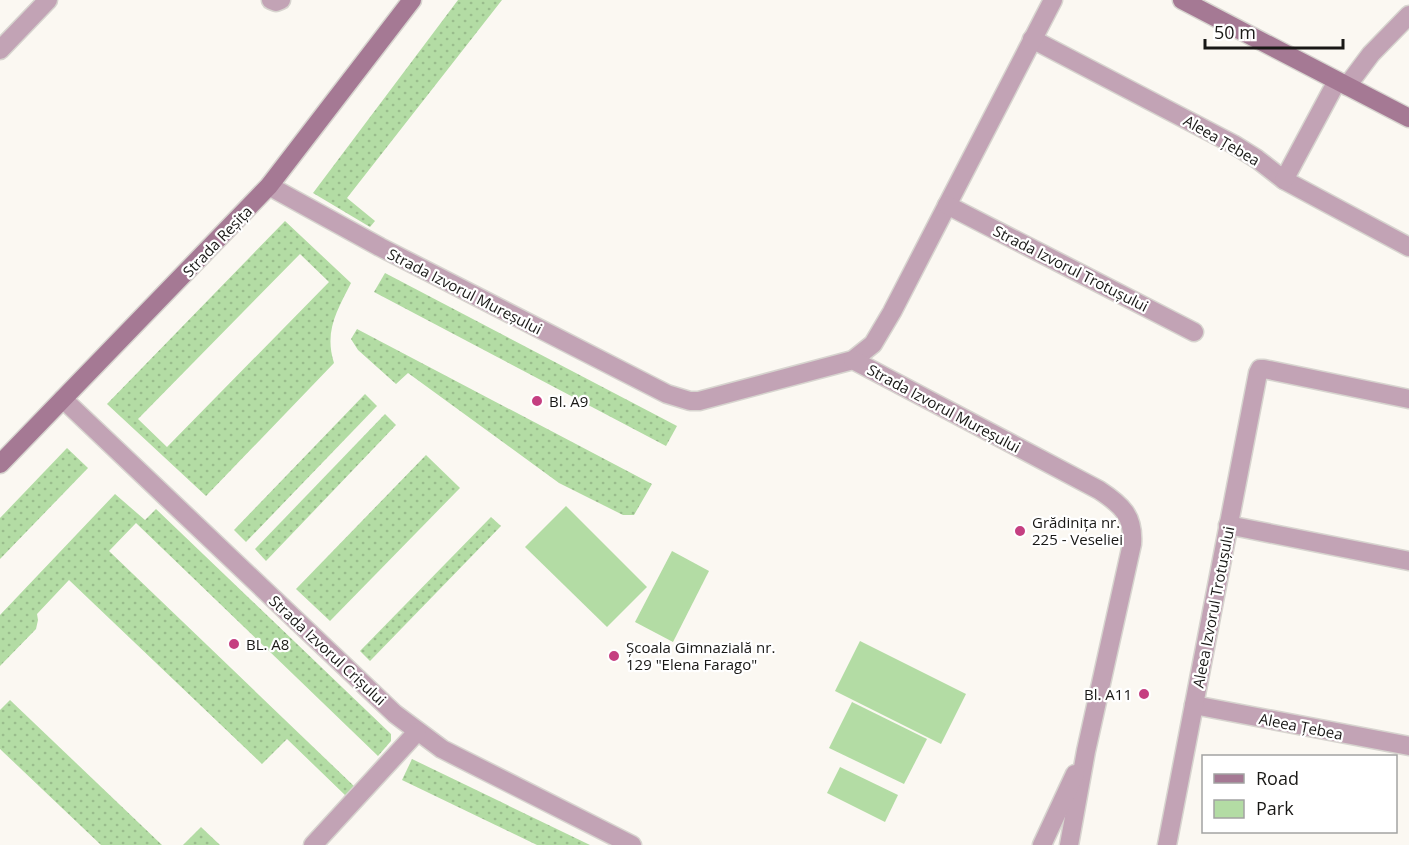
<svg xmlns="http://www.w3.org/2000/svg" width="1409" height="845" viewBox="0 0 1409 845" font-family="'Open Sans',sans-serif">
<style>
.park{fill:#b3dca4}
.garden{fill:url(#garden-dots);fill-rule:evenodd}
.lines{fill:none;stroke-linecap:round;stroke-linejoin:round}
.street-casing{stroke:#d7d4cf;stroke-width:21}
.secondary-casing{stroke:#d7d4cf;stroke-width:21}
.street{stroke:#c2a3b5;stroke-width:18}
.secondary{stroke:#a57994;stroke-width:18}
.poi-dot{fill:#c53f81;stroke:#fff;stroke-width:2}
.labels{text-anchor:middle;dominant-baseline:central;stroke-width:4.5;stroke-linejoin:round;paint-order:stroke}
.street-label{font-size:15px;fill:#191816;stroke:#fff}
.poi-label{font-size:15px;fill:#191816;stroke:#fff;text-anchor:start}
</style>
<defs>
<pattern id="garden-dots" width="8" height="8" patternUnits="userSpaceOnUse" patternTransform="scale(1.5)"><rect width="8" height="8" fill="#b3dca4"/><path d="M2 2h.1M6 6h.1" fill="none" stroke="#99bc8c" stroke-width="1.8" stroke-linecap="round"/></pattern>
</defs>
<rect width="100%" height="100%" fill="#fbf8f2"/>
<!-- park -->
<g class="park">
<polygon points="566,506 647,587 607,627 525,547"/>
<polygon points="672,551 709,571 673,642 635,622"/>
<polygon points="860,641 966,694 941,744 835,691"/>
<polygon points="852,702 927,739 904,784 829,748"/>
<polygon points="840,767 898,795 885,822 827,793"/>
</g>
<!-- garden -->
<g class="garden">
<polygon points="458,0 502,0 347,198 375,221 370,227 313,193"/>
<path d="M285 221 351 283C337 311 324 331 334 363L206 496 107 404ZM300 254 329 282 167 447 138 419Z"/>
<polygon points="385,273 677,426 666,446 374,292"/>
<polygon points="357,329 652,484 634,515 623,515 559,483 408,373 396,384 358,350 351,339"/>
<polygon points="365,394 377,406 246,542 234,530"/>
<polygon points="385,414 396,425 266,561 255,549"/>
<polygon points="67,448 88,468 0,559 0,518"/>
<polygon points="426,455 460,488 330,621 296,589"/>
<polygon points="115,494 145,520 156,509 391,734 391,741 378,756 136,523 109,551 356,788 349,796 346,796 287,739 262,764 69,580 37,614 38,620 36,629 0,666 0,615"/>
<polygon points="491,517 501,526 370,661 360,651"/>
<polygon points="10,700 162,845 101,845 0,749 0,710"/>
<polygon points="412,759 590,845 537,845 402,780"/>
<polygon points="201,827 220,845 183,845"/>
</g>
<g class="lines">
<!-- street casing -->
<g class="street-casing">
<g id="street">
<polyline points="271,0 276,2 281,0"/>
<polyline points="1032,39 1233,144 1257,159 1284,180 1409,247"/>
<polyline points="0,50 48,0"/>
<polyline points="1347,86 1371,54 1409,15"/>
<polyline points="1284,180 1337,81"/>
<polyline points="269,186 380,247 667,394 690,401 699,401 853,360 873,344 892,312 1053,0"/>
<polyline points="947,205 1194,332"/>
<path d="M853 360 1099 490C1122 505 1134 516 1132 544L1086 751 1069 845"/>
<polyline points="63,399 395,714 442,749 632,845"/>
<polyline points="1228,525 1409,561"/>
<polyline points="1194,705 1409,746"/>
<polyline points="313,845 417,732"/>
<polyline points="1042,845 1075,774"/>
<polyline points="1167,845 1258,373 1260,369 1264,369 1409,399"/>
</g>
</g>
<!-- secondary casing -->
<g class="secondary-casing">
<g id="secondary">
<polyline points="1182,0 1409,118"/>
<polyline points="0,464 269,186 412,0"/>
</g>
</g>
<!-- street -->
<use href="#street" class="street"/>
<!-- secondary -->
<use href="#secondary" class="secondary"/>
</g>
<!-- markers -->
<g class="poi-dot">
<circle cx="537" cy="401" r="6"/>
<circle cx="1020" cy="531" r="6"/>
<circle cx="234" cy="644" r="6"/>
<circle cx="614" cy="656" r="6"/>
<circle cx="1144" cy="694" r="6"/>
</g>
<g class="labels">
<!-- street labels -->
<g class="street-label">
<text transform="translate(1222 140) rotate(30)">Aleea Țebea</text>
<text transform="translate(217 241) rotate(-46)">Strada Reșița</text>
<text transform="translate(1071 268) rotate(27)">Strada Izvorul Trotușului</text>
<text transform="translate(465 291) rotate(27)">Strada Izvorul Mureșului</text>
<text transform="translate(944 408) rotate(28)">Strada Izvorul Mureșului</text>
<text transform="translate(1213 607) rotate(-79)">Aleea Izvorul Trotușului</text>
<text transform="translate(328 650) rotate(43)">Strada Izvorul Crișului</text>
<text transform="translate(1301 726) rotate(11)">Aleea Țebea</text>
</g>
<!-- poi labels -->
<g class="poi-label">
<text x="549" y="401">Bl. A9</text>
<text x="1032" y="522">Grădinița nr.<tspan x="1032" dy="17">225 - Veseliei</tspan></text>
<text x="246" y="644">BL. A8</text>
<text x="626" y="647">Școala Gimnazială nr.<tspan x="626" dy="17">129 "Elena Farago"</tspan></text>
<text x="1132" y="694" text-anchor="end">Bl. A11</text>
</g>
</g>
<!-- legend -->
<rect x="1202" y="755" width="195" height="78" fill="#ffffff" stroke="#a3a3a2" stroke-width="1.5"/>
<rect x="1214" y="774" width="30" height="9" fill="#a57994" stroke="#a3a3a2" stroke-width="1.5"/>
<text x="1256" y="785" font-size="18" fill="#191816">Road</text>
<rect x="1214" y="800" width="30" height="18" fill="#b3dca4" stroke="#a3a3a2" stroke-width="1.5"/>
<text x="1256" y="815" font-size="18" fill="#191816">Park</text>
<!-- scale -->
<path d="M1205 39v9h138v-9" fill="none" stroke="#191816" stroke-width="3"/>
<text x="1214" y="39" font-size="18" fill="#191816" stroke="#ffffff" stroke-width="4.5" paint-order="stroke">50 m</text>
</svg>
